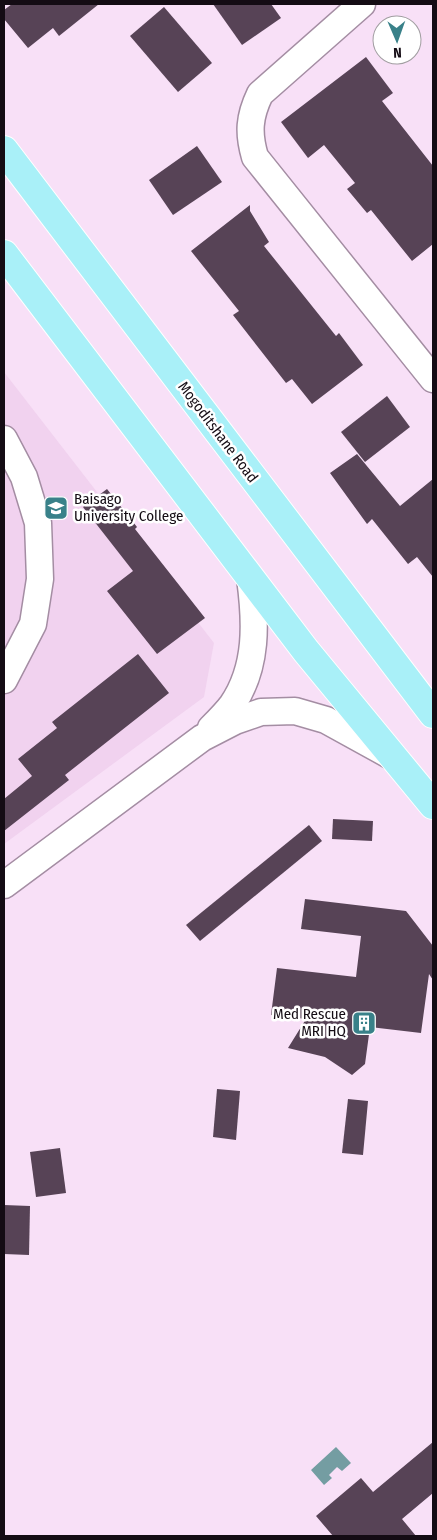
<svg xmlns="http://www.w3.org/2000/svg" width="437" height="1540" viewBox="0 0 437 1540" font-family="'Fira Sans Condensed',sans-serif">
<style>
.built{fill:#f1d2ef}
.water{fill:#749da2}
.building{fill:#574356}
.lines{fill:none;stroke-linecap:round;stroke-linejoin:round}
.minor-casing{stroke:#a48da3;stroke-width:29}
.major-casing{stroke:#fff;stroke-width:30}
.minor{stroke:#fff;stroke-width:26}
.major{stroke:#a9f0f8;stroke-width:28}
.labels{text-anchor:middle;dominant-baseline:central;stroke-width:5;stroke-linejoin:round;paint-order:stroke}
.street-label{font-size:15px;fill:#140c14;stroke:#fff}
.poi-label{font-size:15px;fill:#140c14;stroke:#fff;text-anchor:start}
</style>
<rect width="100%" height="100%" fill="#f8e0f7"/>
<!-- built -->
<polygon class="built" points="4,372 214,643 204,697 4,844"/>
<!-- water -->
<polygon class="water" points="336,1447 351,1463 342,1471 337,1467 329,1475 332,1478 324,1485 311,1470"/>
<!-- building -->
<g class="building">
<polygon points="12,4 99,4 59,36 53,28 28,48 4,19 4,10"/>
<polygon points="213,4 271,4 281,18 242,45"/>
<polygon points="164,7 212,63 178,92 130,36"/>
<polygon points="366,57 393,93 382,101 433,166 433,244 412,261 371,210 367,213 347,189 355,183 324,145 308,158 281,122"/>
<polygon points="197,146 222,182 173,215 149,180"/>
<polygon points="250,205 250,211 269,242 264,246 336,336 339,333 363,365 312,404 292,379 286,383 233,315 239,311 191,251"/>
<polygon points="387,396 410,427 365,462 341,432"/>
<polygon points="357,454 400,506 433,479 433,577 417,557 408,564 372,519 367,524 330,473"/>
<polygon points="107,489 137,527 135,529 205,618 157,654 107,591 133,571 83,507"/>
<polygon points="138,654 169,693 65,775 69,780 4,831 4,799 32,776 18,759 57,728 52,722"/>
<polygon points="333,819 373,821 372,841 332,839"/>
<polygon points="309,825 322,841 200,941 186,925"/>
<polygon points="305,899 406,911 433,946 433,980 429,974 421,1033 370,1027 365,1064 352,1075 325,1057 288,1048 306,1019 271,1015 277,968 356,977 361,936 301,929"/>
<polygon points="217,1089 240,1091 236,1140 213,1137"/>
<polygon points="348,1099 368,1101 363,1155 342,1153"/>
<polygon points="60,1148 66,1193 36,1197 30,1152"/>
<polygon points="4,1205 30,1206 29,1255 4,1254"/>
<polygon points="433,1442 433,1493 402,1519 416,1536 333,1536 316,1516 361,1478 373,1492"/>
</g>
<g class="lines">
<!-- minor casing -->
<g class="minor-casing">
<g id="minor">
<path d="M362 4 260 94C249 117 248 133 255 157L433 379"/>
<polyline points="4,439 24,477 38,523 40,579 33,624 4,680"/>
<path d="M211 728C218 721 226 713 232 705 258 667 256 622 250 578"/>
<polyline points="4,885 202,738 235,721 261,712 295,711 326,720 393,757"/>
</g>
</g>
<!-- major casing -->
<g class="major-casing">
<g id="major">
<polyline points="4,150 433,714"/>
<polyline points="4,254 306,651 433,805"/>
</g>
</g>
<!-- minor -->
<use href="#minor" class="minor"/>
<!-- major -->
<use href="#major" class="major"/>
</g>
<!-- icons -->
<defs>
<g id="university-square" transform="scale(1.25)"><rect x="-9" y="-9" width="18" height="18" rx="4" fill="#398189" stroke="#fff"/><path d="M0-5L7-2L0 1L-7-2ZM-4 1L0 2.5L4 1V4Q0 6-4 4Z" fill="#fff"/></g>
<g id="building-square" transform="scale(1.25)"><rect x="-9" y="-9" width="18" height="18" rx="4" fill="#398189" stroke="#fff"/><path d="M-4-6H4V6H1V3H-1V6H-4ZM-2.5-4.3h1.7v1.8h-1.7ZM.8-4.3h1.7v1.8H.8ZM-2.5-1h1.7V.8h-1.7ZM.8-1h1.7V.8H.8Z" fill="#fff"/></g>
</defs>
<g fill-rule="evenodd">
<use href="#university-square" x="56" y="508"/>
<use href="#building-square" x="364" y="1023"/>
</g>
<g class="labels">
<!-- street labels -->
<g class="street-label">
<text transform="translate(218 432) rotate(53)">Mogoditshane Road</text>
</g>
<!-- poi labels -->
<g class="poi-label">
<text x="74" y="499">Baisago<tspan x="74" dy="17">University College</tspan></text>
<text x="346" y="1014" text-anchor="end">Med Rescue<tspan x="346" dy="17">MRI HQ</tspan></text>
</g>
</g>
<!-- border -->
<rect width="437" height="1540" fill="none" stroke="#140c14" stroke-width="10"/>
<!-- north arrow -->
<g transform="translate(397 40) rotate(178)"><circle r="24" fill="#ffffff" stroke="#a19ea1"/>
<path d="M0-4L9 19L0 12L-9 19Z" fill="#398189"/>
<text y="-8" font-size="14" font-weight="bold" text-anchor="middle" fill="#140c14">N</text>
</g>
</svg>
